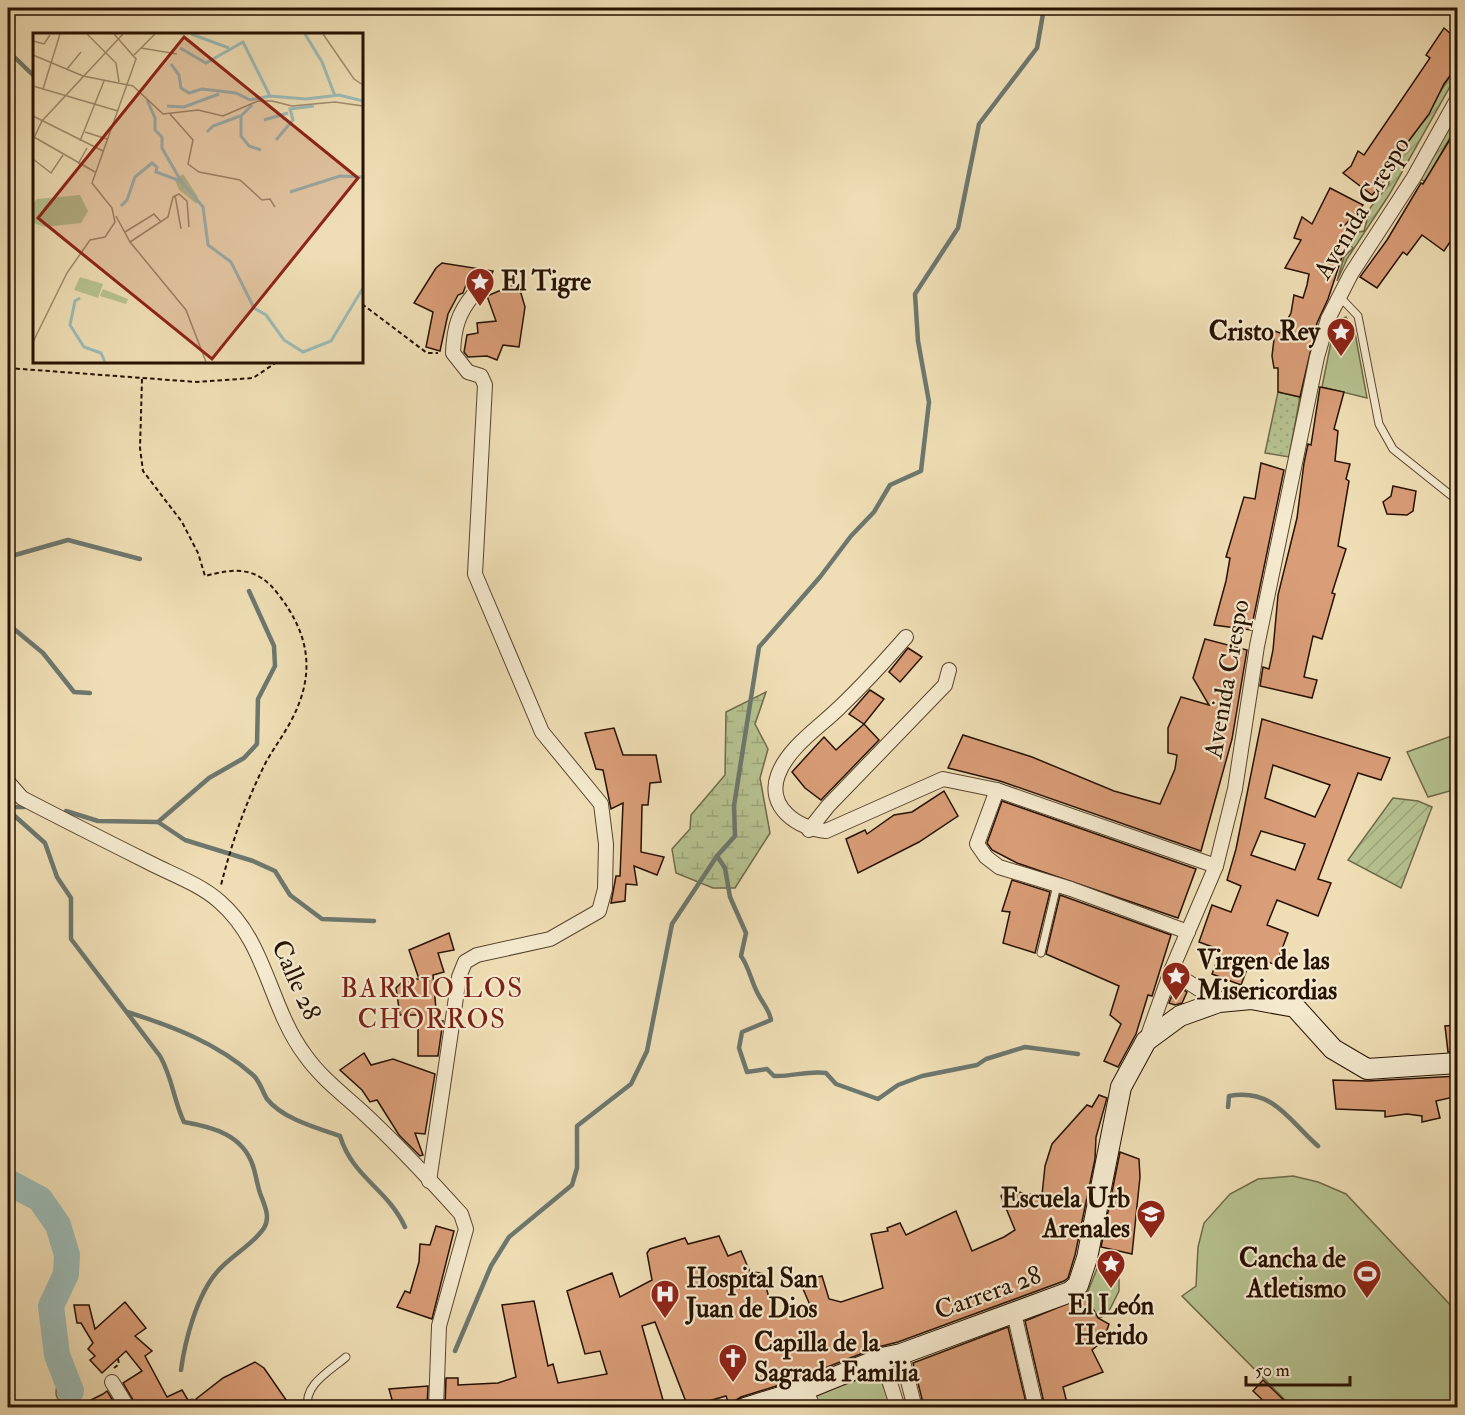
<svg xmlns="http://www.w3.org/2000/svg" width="1465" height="1415" viewBox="0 0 1465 1415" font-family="'IM FELL Double Pica',serif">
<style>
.grass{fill:url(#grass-dots);stroke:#6e6a48;stroke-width:1.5}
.wetland{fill:url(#wetland-marsh);stroke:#6e6a48;stroke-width:1.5}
.park{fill:#b6c290;stroke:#6e6a48;stroke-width:1.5}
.garden{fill:url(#garden-furrows);stroke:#6e6a48;stroke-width:1.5}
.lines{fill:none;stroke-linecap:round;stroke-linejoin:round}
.stream{stroke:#6d776e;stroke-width:4.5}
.river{stroke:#9cbbb6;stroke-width:26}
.building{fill:#d99d77;stroke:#261101;stroke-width:1.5;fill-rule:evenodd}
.lane-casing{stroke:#58442e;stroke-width:9}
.street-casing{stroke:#58442e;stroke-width:16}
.secondary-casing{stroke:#261101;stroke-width:22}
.path{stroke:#261101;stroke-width:2;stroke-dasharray:4.5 3;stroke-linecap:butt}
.lane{stroke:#f5eacf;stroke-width:7}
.street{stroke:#f5eacf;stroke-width:14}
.secondary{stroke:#f5eacf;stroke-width:20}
.labels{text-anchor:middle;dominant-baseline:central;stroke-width:4.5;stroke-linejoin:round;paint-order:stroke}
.street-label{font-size:26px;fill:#261101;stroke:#f5eacf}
.poi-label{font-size:26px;font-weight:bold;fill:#261101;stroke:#f5eacf;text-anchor:start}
.neighbourhood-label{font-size:27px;letter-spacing:1.5px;fill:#7a1f14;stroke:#f5eacf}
.inset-river{fill:none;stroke:#9cbbb6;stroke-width:3}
.inset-road{fill:none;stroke:#9f8c6d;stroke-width:1.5}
.view{fill:#8f2418;fill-opacity:0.15;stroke:#8f2418;stroke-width:3}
.inset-edge{fill:none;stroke:#261101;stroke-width:3}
</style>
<defs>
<pattern id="grass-dots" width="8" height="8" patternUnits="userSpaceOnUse" patternTransform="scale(1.5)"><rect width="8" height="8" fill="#b6c290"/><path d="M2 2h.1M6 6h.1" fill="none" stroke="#9ca67a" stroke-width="1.8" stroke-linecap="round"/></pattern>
<pattern id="wetland-marsh" width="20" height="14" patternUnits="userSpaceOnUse" patternTransform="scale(1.5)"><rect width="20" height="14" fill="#b6c290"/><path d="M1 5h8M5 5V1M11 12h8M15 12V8" fill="none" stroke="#9ca67a"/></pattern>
<pattern id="garden-furrows" width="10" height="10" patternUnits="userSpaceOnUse" patternTransform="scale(1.5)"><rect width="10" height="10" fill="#b6c290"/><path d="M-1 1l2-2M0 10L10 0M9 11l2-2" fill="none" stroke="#9ca67a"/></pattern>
</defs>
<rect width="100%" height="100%" fill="#efdeb5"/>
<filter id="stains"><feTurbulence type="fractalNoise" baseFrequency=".00333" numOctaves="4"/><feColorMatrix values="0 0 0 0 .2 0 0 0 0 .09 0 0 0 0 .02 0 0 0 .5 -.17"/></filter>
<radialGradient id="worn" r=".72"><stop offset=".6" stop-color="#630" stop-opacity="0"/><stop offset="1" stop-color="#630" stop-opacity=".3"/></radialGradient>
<!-- grass -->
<polygon class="grass" points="1278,392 1300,397 1289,457 1265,453"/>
<!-- wetland -->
<g class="wetland">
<polygon points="766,692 755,724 768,749 760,778 770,833 735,888 713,888 676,873 672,849 690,829 691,815 725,775 726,712"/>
<circle cx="69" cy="1392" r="13"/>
</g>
<!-- park -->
<g class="park">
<polygon points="1346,317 1355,333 1367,398 1322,387 1331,342 1343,318"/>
<polygon points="1457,734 1457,789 1428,797 1407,752"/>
<polygon points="1293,1176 1318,1182 1346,1194 1457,1312 1457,1407 1292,1407 1182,1296 1196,1286 1198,1247 1204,1223 1230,1194 1258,1179"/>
<polygon points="1101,1259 1119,1279 1119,1291 1107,1315 1098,1318 1086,1296"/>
<polygon points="879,1373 891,1407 820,1407 815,1394"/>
</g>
<!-- garden -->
<g class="garden">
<polygon points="1452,73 1452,83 1389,195 1347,259 1337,281 1344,257 1353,248 1348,243 1354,233 1364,231 1370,208 1389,184 1389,178 1405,146"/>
<polygon points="1457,115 1457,125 1425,182 1418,177"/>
<polygon points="1393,798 1418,801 1432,807 1401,888 1348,860"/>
</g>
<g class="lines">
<!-- stream -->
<g class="stream">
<path d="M1044 8 1037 48 979 124 958 228 915 294 918 341 929 402 921 471 890 485 874 512 851 536 820 577 759 647 734 806 735 836 717 856 725 868 730 897 746 933 741 956C749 967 751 981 758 994 763 1004 769 1009 771 1020L742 1032 739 1048 747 1072 767 1069 774 1076C792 1077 809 1070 826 1073L836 1084 878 1099 898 1085 922 1076 977 1065 986 1059 1025 1047 1078 1054"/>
<polyline points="8,51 34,76"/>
<polyline points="8,557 68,540 140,559"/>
<polyline points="8,624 43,653 74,692 90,693"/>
<polyline points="8,807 24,807"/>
<path d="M8 810 45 843 57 877 71 898V939L160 1056C173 1079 173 1099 184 1122 213 1127 243 1135 253 1166 256 1175 257 1184 260 1193 264 1204 271 1217 264 1228 253 1245 230 1256 217 1272 197 1295 185 1340 181 1370"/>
<polyline points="66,811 98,821 158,822 209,778 244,758 257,744 258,699 275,666 274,646 249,591"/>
<polyline points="158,822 185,840 253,861 275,871 290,895 322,919 374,921"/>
<path d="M127 1012C172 1026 217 1043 253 1075 260 1081 262 1091 267 1099 283 1119 317 1128 340 1136 353 1178 387 1188 405 1227"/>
<path d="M1228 1107 1229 1096C1274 1088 1289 1121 1318 1146"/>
<polyline points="455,1351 491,1266 509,1237 572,1185 577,1168 577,1126 631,1084 647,1051 672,924 717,856"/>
</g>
<!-- river -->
<polyline class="river" points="8,1182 40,1199 58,1225 67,1255 66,1274 51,1306 57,1355 71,1391"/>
</g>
<!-- building -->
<g class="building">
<polygon points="1458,26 1458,65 1444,84 1429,114 1405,146 1391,174 1372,195 1343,173 1351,166 1358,151 1364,155 1430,58 1426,55 1444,28 1451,34"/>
<polygon points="1458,126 1458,230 1444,251 1422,235 1407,255 1403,252 1377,288 1360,277 1387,240 1421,183 1423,184"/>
<polygon points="1330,188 1363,205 1345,225 1353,233 1344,251 1328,299 1317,323 1300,397 1278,392 1278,368 1274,368 1272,356 1275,331 1280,333 1291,313 1294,295 1303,298 1307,285 1309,274 1285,268 1301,240 1294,238 1302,217 1312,224"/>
<polygon points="442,263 493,271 486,288 467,282 463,293 458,295 448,314 440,351 426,347 433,312 414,303 436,268"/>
<polygon points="518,283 525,307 519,347 503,345 497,360 487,356 468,357 464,352 467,335 478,333 477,323 496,321 487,296"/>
<polygon points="1320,387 1344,392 1334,429 1338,431 1335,461 1350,464 1346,479 1349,481 1338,546 1346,549 1332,593 1335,594 1322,639 1313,636 1304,677 1317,680 1312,698 1260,686 1263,667 1269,669 1273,650 1278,595 1297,518 1304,463 1308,444 1311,445"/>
<polygon points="1261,463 1284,470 1251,630 1214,625 1226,581 1230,558 1226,557 1244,497 1255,499"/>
<polygon points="1393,486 1416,491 1413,511 1407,515 1387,514 1383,502 1391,496"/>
<polygon points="1205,639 1247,650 1232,739 1201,851 1000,781 948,768 963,735 1032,757 1114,791 1160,804 1175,769 1177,755 1168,753 1168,728 1181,697 1209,705 1193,678"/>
<polygon points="908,648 922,657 900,682 889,672"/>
<polygon points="870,690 884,699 864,724 849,714"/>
<path d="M1262 719 1390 758 1381 780 1358 773 1318 879 1331 883 1318 916 1277 900 1267 925 1288 933 1276 965 1252 956 1241 985 1212 974 1221 950 1199 942 1212 905 1231 912 1241 886 1227 880 1236 849ZM1273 765 1330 785 1315 817 1265 798ZM1261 831 1305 844 1295 870 1251 855Z"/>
<polygon points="864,724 879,740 821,800 805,788 792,772 824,737 836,750"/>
<polygon points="614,728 623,755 656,755 661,782 650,783 648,805 642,805 641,852 664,857 657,875 634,866 637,885 626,884 625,901 611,903 616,876 620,876 623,803 611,809 603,770 596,769 585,733"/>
<polygon points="944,791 958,816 919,842 858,873 846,839 865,830 867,834 894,815 912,812"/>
<polygon points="1002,801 1196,869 1178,918 1017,863 992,850 987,843"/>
<polygon points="1012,880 1050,892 1035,953 1003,943 1010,912 1002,911"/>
<polygon points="1060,895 1171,935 1152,996 1148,995 1136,1034 1118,1067 1104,1061 1121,1024 1110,1015 1119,986 1046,954"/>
<polygon points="449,933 454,950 438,953 444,972 433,975 437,1021 443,1021 438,1056 418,1056 418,1015 400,1015 396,988 405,979 419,979 409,950"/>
<polygon points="1176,985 1187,992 1182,1003 1175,1005 1169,1003"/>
<polygon points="1458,1025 1458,1051 1448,1052 1445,1026"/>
<polygon points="364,1053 371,1065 393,1059 435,1074 425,1134 415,1133 423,1155 420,1156 399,1135 377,1100 370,1102 362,1090 340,1070"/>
<polygon points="1458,1076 1458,1096 1436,1101 1440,1118 1422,1122 1422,1116 1407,1114 1385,1117 1385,1111 1336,1109 1333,1080 1368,1081"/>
<polygon points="1099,1095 1107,1098 1096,1137 1095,1159 1075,1255 1068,1278 1064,1281 898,1342 878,1347 792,1381 741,1397 736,1400 733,1407 730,1407 726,1396 688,1407 655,1322 642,1326 665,1407 445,1407 446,1378 458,1378 458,1385 498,1383 516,1377 502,1305 534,1301 548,1366 553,1364 558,1383 607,1374 600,1351 585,1354 567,1291 612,1273 620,1297 652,1280 647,1253 650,1249 685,1238 688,1244 719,1236 728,1256 741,1251 750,1272 762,1273 775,1319 810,1305 800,1282 822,1276 829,1299 841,1302 883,1288 871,1234 888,1231 887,1228 900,1223 906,1235 956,1211 972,1251 1004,1237 1015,1230 1001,1196 1010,1188 1024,1194 1042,1195 1045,1166 1052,1144 1087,1105 1092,1107"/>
<polygon points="1120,1152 1139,1159 1140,1177 1132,1254 1101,1247"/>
<polygon points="436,1226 454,1231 432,1319 397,1307 405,1291 410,1293 419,1262 420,1244 430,1245"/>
<polygon points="1086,1296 1098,1318 1109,1324 1103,1341 1092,1350 1103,1372 1063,1387 1068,1407 1045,1407 1025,1321"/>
<polygon points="125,1302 146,1328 135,1336 152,1351 145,1356 167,1397 182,1390 188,1400 188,1407 137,1407 123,1383 142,1371 126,1351 102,1373 90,1360 95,1356 88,1349 93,1343 81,1323 77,1323 74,1305 89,1305 95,1329"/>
<polygon points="1008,1327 1027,1407 924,1407 913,1363"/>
<polygon points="255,1362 264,1368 291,1407 199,1407 196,1399 223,1378"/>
<polygon points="1263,1380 1291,1407 1270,1407 1253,1391"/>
<polygon points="428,1386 427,1407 394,1407 389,1389"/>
<polygon points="107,1391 117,1407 77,1407 103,1394"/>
</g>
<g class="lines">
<!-- lane casing -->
<g class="lane-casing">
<g id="lane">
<polyline points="1340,297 1358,316 1379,424 1393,449 1458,501"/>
<polyline points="1041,953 1057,885"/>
<polyline points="192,1403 194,1408"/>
<path d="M308 1408C303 1385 330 1371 346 1357"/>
<polyline points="1237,1408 1244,1405 1251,1408"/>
</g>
</g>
<!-- street casing -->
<g class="street-casing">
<g id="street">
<path d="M906 637C885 661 863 685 840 707 820 727 788 747 778 775 766 807 798 829 826 831L943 779 997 790 1216 866"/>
<path d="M8 782 22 798C64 820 106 841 148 862 171 874 200 884 220 902 267 943 269 1007 305 1055 324 1082 350 1099 373 1122 404 1151 433 1183 461 1214L466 1229 439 1326 436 1408"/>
<polyline points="997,790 977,844 986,857 999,867 1071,889 1188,932"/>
<polyline points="809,830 828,806 945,685 949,670"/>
<polyline points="1171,971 1219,1002"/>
<polyline points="1146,1041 1171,971 1216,866 1235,789 1257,646 1317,357 1328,319 1351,274 1414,177 1458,98"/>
<path d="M429 1181 459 977 465 962 477 955 550 939 599 911 605 889 606 844 601 804 542 732 475 574 485 385 481 376 468 372 453 353C454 328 458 313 474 294"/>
<polyline points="1014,1313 1036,1408"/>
<polyline points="901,1354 915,1408"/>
<polyline points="882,1358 898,1408"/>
<polyline points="112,1382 128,1408"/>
<polyline points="806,1389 813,1408"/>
</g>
</g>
<!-- secondary casing -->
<g class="secondary-casing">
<polyline id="secondary" points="745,1408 806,1389 882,1358 901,1354 1070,1292 1078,1285 1087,1258 1121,1087 1146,1041 1180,1016 1219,1002 1251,999 1295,1007 1333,1049 1367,1069 1458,1063"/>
</g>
<!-- path -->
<g class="path">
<polyline points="362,304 427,353 438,353"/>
<polyline points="8,368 197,382 253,378 277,362"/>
<path d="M142 379 140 448 143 471 182 522 198 553 205 576C235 568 257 566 278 594 310 635 316 674 291 721 283 736 273 749 265 764 245 804 232 842 221 885"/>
<polyline points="114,1368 119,1364 118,1359"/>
</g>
<!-- lane -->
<use href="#lane" class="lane"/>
<!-- street -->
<use href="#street" class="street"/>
<!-- secondary -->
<use href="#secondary" class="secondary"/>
</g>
<!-- icons -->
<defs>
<g id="sight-pin" transform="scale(1.5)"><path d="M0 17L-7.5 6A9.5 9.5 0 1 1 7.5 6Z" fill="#8f2418" stroke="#f5eacf"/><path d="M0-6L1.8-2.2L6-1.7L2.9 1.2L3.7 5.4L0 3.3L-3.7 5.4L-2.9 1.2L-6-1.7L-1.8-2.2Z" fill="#fff"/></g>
<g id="school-pin" transform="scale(1.5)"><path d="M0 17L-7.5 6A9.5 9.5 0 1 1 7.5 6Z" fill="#8f2418" stroke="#f5eacf"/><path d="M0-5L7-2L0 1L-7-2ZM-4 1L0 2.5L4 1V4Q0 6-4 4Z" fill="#fff"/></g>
<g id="stadium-pin" transform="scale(1.5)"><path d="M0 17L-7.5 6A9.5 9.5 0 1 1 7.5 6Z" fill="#8f2418" stroke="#f5eacf"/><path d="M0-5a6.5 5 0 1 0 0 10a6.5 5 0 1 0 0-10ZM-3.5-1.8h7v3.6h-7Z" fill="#fff"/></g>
<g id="hospital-pin" transform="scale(1.5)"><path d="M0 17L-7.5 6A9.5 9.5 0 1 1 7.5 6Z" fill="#8f2418" stroke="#f5eacf"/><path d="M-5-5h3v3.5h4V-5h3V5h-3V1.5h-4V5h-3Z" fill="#fff"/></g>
<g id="church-pin" transform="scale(1.5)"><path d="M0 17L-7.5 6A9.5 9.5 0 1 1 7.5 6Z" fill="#8f2418" stroke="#f5eacf"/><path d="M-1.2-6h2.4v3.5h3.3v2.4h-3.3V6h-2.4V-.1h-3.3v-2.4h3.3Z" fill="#fff"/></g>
</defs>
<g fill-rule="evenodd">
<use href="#sight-pin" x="480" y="282"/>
<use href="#sight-pin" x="1341" y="332"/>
<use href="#sight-pin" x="1176" y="976"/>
<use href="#school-pin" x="1151" y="1214"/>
<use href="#sight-pin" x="1111" y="1264"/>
<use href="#stadium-pin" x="1367" y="1274"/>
<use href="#hospital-pin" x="665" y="1294"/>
<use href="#church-pin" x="733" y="1358"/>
</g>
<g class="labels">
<!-- street labels -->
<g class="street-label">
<text transform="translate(1362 208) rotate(-59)">Avenida Crespo</text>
<text transform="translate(1227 679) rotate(-80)">Avenida Crespo</text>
<text transform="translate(296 980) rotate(66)">Calle 28</text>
<text transform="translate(988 1293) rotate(-20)">Carrera 28</text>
</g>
<!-- poi labels -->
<g class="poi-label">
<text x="501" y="282">El Tigre</text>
<text x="1320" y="332" text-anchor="end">Cristo Rey</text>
<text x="1197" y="961">Virgen de las<tspan x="1197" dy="30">Misericordias</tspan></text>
<text x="1130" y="1199" text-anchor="end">Escuela Urb<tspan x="1130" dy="30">Arenales</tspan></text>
<text x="1346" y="1259" text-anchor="end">Cancha de<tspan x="1346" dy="30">Atletismo</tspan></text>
<text x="686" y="1279">Hospital San<tspan x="686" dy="30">Juan de Dios</tspan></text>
<text x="1111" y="1306" text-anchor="middle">El León<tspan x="1111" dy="30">Herido</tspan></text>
<text x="754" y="1343">Capilla de la<tspan x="754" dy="30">Sagrada Familia</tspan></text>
</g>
<!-- neighbourhood labels -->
<g class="neighbourhood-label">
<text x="432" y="988">BARRIO LOS<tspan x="432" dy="31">CHORROS</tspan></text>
</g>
</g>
<!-- overview -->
<g transform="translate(33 33)">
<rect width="330" height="330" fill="#efdeb5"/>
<path d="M150 141 165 164 164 171 146 157 142 147Z" fill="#b6c290"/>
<path d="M47 162 55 178 48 190 12 194 0 190V170L4 166ZM47 244 70 251 65 265 41 257ZM70 256 95 266 93 271 67 263Z" fill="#b6c290"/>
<path class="inset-river" d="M158 1 196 15M272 1 289 29 302 63M147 15 173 30 210 9 237 63 273 66 306 62 330 68M138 31 146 42 148 55 156 60 169 56 203 60 217 67 237 63M114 67 122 85V97L129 104V115L148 148M219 72 208 83V103L216 113 228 117M134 73 151 74 186 61M231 87 255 80M174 99 180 93 207 83M243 107 260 87 257 76 281 73M257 159 307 143 330 144M88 173 94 167 102 144 119 130 124 134 123 139 148 148 170 174 175 212 198 229 221 275 233 282 251 307 270 319 298 308 330 255M47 265 42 268 37 292 51 314 68 320 72 329"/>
<path class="inset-road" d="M54 1 83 30 86 49M290 1 321 46 330 52M0 8 11 11 17 2M108 15 144 21M0 22 50 43 100 53 130 81 165 77 190 83 225 68H239L259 73 302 69 330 73M101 22 122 1M34 36 48 19M0 53 85 78M10 56 27 1M137 81 160 107 155 131 166 139 207 147 229 167 237 166 242 174M0 83 70 118M52 99 74 106M1 104 62 139M0 107 9 88 90 1M47 108 71 48M0 126 18 140 30 122M45 131 54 115M142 162 148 196M83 183 97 209 153 277 173 329M92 199 121 181 128 189M97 209 135 184 140 164 146 161 154 168 156 194M0 309 34 240 57 207 72 204 82 189 79 175 59 150 103 26 81 1"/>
<path class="view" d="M151 4 325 145 179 326 5 185Z"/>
<rect width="330" height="330" class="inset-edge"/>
</g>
<!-- margin -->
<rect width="1465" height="1415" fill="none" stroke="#efdeb5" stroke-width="30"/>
<rect x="9" y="9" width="1447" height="1397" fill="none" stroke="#261101" stroke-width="3"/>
<rect x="15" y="15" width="1435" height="1385" fill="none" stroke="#261101" stroke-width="1.5"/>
<!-- scale -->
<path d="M1246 1376v9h104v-9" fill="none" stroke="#261101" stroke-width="3"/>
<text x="1255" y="1376" font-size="18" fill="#261101" stroke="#f5eacf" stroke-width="4.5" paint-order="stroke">50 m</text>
<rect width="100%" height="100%" filter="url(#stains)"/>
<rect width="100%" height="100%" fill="url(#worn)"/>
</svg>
